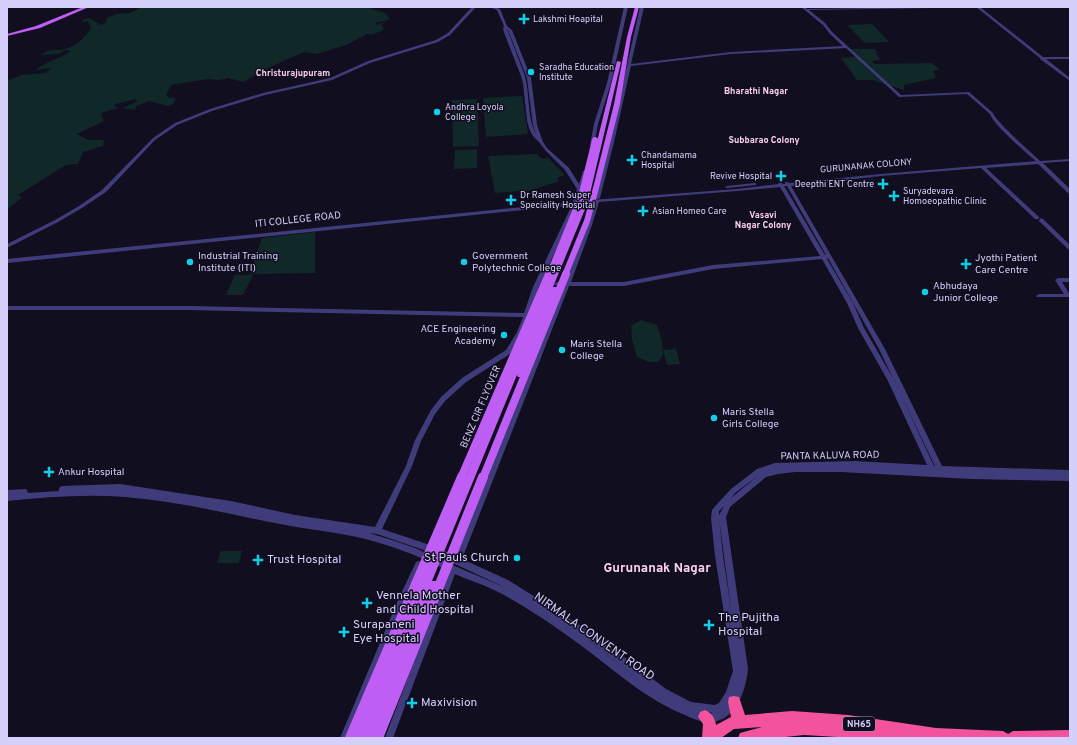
<svg xmlns="http://www.w3.org/2000/svg" width="1077" height="745" viewBox="0 0 1077 745" font-family="Overpass,sans-serif">
<style>
.green{fill:#112828}
.lines{fill:none;stroke-linecap:round;stroke-linejoin:round}
.minor{fill:#403c7b;fill-rule:evenodd}
.major{fill:#bf5ef4;fill-rule:evenodd}
.highway{fill:#f3539d;fill-rule:evenodd}
.major-bridge-far2{stroke:#bf5ef4;stroke-width:6}
.major-bridge-far1{stroke:#bf5ef4;stroke-width:8}
.major-bridge{stroke:#bf5ef4;stroke-width:10}
.poi-dot{fill:#10cee7;stroke:#110e1f;stroke-width:1.5}
.labels{text-anchor:middle;dominant-baseline:central;stroke-width:3;stroke-linejoin:round;paint-order:stroke}
.far-poi-label{font-size:9px;fill:#d5cffc;stroke:#110e1f;text-anchor:start}
.far-neighbourhood-label{font-size:9px;font-weight:bold;fill:#fcd1eb;stroke:#110e1f}
.far-street-label{font-size:9px;fill:#d5cffc;stroke:#110e1f}
.shield{fill:#110e1f;stroke:#9a95ba;stroke-width:1}
.shield-label{font-size:9px;font-weight:bold;fill:#d5cffc}
.street-label{font-size:10px;fill:#d5cffc;stroke:#110e1f}
.poi-label{font-size:10px;fill:#d5cffc;stroke:#110e1f;text-anchor:start}
.near-poi-label{font-size:12px;fill:#d5cffc;stroke:#110e1f;text-anchor:start}
.near-street-label{font-size:12px;fill:#d5cffc;stroke:#110e1f}
.near-neighbourhood-label{font-size:13px;font-weight:bold;fill:#fcd1eb;stroke:#110e1f}
</style>
<rect width="100%" height="100%" fill="#110e1f"/>
<!-- green -->
<g class="green">
<path d="M142 7H366L385 13 390 19C385 22 380 21 375 23L377 25 381 23H385L381 25 384 28 382 31 373 34H367L346 45 316 54 304 52 270 67 243 82 229 78 219 80 208 79 171 85 166 95 170 98H176L173 104 168 106 149 101 136 106 135 110 123 108 138 101 135 99 116 104 113 106 119 108 101 113 104 121 77 134 88 140H104L103 146 83 152 78 164 66 165 18 195 22 198 7 209V81L21 75 45 73 53 68 35 70C46 62 59 59 71 51L66 50 58 54 42 55C48 49 52 50 60 50 73 49 85 38 91 28L88 21 83 22 82 20 89 18 101 25 106 23 107 18 116 14 130 13Z"/>
<polygon points="872,24 889,42 865,43 847,25"/>
<polygon points="848,49 875,49 880,60 871,61 875,64 932,63 940,70 933,71 936,78 904,85 904,90 873,80 857,80 841,58 855,57"/>
<polygon points="522,96 528,134 486,137 483,98"/>
<polygon points="477,99 479,146 453,147 452,100"/>
<polygon points="477,149 477,168 454,169 455,150"/>
<polygon points="537,154 542,159 548,158 565,175 557,178 559,181 532,190 495,193 488,156"/>
<polygon points="315,232 315,273 250,274 262,238"/>
<polygon points="235,275 253,275 243,295 226,295"/>
<polygon points="641,320 657,325 662,341 663,355 658,362 649,362 637,357 632,339 631,326"/>
<polygon points="676,349 680,364 667,365 663,350"/>
<polygon points="221,551 242,551 239,563 217,563"/>
</g>
<g class="lines">
<!-- minor -->
<g class="minor">
<polygon points="472,7 476,7 450,35 438,42 370,63 332,80 265,95 212,111 177,125 155,140 106,192 82,208 58,222 7,248 7,244 55,220 79,206 102,190 153,138 175,123 210,109 263,93 330,78 368,61 436,40 448,33"/>
<path d="M489 7H494L500 9 507 26 512 30 531 78 537 125 543 142 547 148 569 168 579 184 583 171 585 170 587 171 578 201 737 189 779 184 778 183 780 182 783 184H785V182H787L789 183 881 174 1036 161C1026 153 993 124 990 114L967 94 899 97 846 48 731 54 631 66 614 142 600 198 598 199H596V198L610 142 640 7H644L631 64 731 52 843 46 830 34 823 25 801 7H805L807 9 936 7 934 8 809 10 825 23 832 32 901 95 969 92 993 113C996 122 1031 152 1040 161L1070 159V161L1043 163 1070 189V193H1068L1038 164 986 168 1039 217V219H1035L981 168 881 176 791 186 885 349 942 466 1070 470V481L972 479 841 472H795L778 474 766 477 730 507 726 517 748 669C746 690 736 721 711 722 703 723 693 719 685 715 650 701 621 676 591 653 575 641 559 629 542 618 526 608 511 598 494 590 482 584 468 580 455 574L393 738H385L448 571C418 555 386 543 352 536 328 531 304 529 280 524 229 514 177 501 125 497 86 494 46 497 7 501V490L25 489 27 490 28 493 59 491V489L60 487 62 486 120 484 231 501 295 515 375 527 406 466 415 440 431 410 441 397 462 378 506 350 517 332 523 317 188 310H7V306H188L524 313 533 287 572 205 7 263V259L573 202 577 189 565 170 545 150 539 142 533 136 529 128 527 120 523 83 521 76 505 35 503 29 504 26 497 10ZM507 29 508 30 527 78 533 125 536 135C527 117 530 96 525 76ZM784 186H787L826 255H825ZM780 187 820 256 713 265 624 282H571L592 225 599 202 737 191ZM594 203 588 225 565 282H557L554 284 557 286H564L455 556 439 548 382 529 412 466 421 441 435 414 445 401 466 382 510 354 523 332 528 317 532 316 533 315 532 314 530 313 539 287 577 204ZM828 258 879 349 935 466H934L894 380 864 328 853 303 827 259ZM822 259 847 303 858 328 888 381 927 465 854 461 775 463 757 469 731 489 718 503 712 510 711 518 715 556 733 671 726 692 719 703 715 705 691 702 666 689 599 638 553 608 508 580 462 559 569 286H624L713 269ZM759 475 731 498 735 493ZM724 506 719 515V516V511ZM719 518 732 616 723 556ZM369 533 377 534 438 555 457 565 502 586 504 587 457 567 415 548 395 541ZM586 639 593 644 647 685ZM700 711 713 713 709 714Z"/>
<polygon points="624,7 628,7 611,83 598,124 594,145 592,146 590,145 594,124 607,83"/>
<polygon points="976,7 980,7 1043,57 1070,57 1070,59 1046,59 1070,78 1070,81 1040,59 1040,58"/>
<polygon points="754,183 756,183 756,185 727,188 725,187 727,186"/>
<polygon points="1041,218 1043,219 1070,245 1070,250 1068,249 1039,221 1039,220"/>
<polygon points="1058,278 1070,278 1070,282 1062,282 1070,295 1070,297 1037,297 1036,296 1039,294 1064,294 1055,280"/>
<polygon points="419,561 422,562 423,565 404,606 348,738 340,738 398,600 416,562"/>
</g>
<!-- major -->
<g class="major">
<polygon points="83,7 89,7 40,28 7,36 7,34 36,26"/>
<polygon points="635,7 639,7 631,37 620,104 599,188 596,190 593,188 614,104 627,37"/>
<polygon points="617,61 621,62 588,202 553,287 558,287 559,289 524,377 518,377 517,375 519,370 432,581 438,581 439,585 375,738 354,738 411,606 582,202"/>
</g>
<!-- highway -->
<path class="highway" d="M734 696 739 697 745 715 792 711 848 715 936 728 1003 731 1008 734 1013 731 1070 730V738H854L804 735 776 738H738L740 733 762 727 734 729 721 738H702L703 724 698 717 700 712 705 710C712 713 715 718 716 725L731 717 728 702 729 697Z"/>
<!-- major-bridge-far2 -->
<g class="major-bridge-far2">
<polyline points="549,275 581,197 595,140"/>
<polyline points="565,275 587,221 596,188"/>
</g>
<!-- major-bridge-far1 -->
<g class="major-bridge-far1">
<polyline points="461,478 549,274"/>
<polyline points="483,478 566,274"/>
</g>
<!-- major-bridge -->
<g class="major-bridge">
<polyline points="350,738 462,477"/>
<polyline points="378,738 483,477"/>
</g>
</g>
<!-- markers -->
<g class="poi-dot">
<path d="M522 13h4v4h4v4h-4v4h-4v-4h-4v-4h4z"/>
<circle cx="531" cy="72" r="4"/>
<circle cx="437" cy="112" r="4"/>
<path d="M630 154h4v4h4v4h-4v4h-4v-4h-4v-4h4z"/>
<path d="M779 170h4v4h4v4h-4v4h-4v-4h-4v-4h4z"/>
<path d="M881 178h4v4h4v4h-4v4h-4v-4h-4v-4h4z"/>
<path d="M892 190h4v4h4v4h-4v4h-4v-4h-4v-4h4z"/>
<path d="M509 194h4v4h4v4h-4v4h-4v-4h-4v-4h4z"/>
<path d="M641 205h4v4h4v4h-4v4h-4v-4h-4v-4h4z"/>
<circle cx="190" cy="262" r="4"/>
<circle cx="464" cy="262" r="4"/>
<path d="M964 258h4v4h4v4h-4v4h-4v-4h-4v-4h4z"/>
<circle cx="925" cy="292" r="4"/>
<circle cx="504" cy="335" r="4"/>
<circle cx="562" cy="350" r="4"/>
<circle cx="714" cy="418" r="4"/>
<path d="M47 466h4v4h4v4h-4v4h-4v-4h-4v-4h4z"/>
<circle cx="517" cy="558" r="4"/>
<path d="M256 554h4v4h4v4h-4v4h-4v-4h-4v-4h4z"/>
<path d="M365 597h4v4h4v4h-4v4h-4v-4h-4v-4h4z"/>
<path d="M707 619h4v4h4v4h-4v4h-4v-4h-4v-4h4z"/>
<path d="M342 626h4v4h4v4h-4v4h-4v-4h-4v-4h4z"/>
<path d="M410 697h4v4h4v4h-4v4h-4v-4h-4v-4h4z"/>
</g>
<g class="labels">
<!-- far-poi labels -->
<g class="far-poi-label">
<text x="533" y="19">Lakshmi Hoapital</text>
<text x="539" y="67">Saradha Education<tspan x="539" dy="10">Institute</tspan></text>
<text x="445" y="107">Andhra Loyola<tspan x="445" dy="10">College</tspan></text>
<text x="641" y="155">Chandamama<tspan x="641" dy="10">Hospital</tspan></text>
<text x="772" y="176" text-anchor="end">Revive Hospital</text>
<text x="874" y="184" text-anchor="end">Deepthi ENT Centre</text>
<text x="903" y="191">Suryadevara<tspan x="903" dy="10">Homoeopathic Clinic</tspan></text>
<text x="520" y="195">Dr Ramesh Super<tspan x="520" dy="10">Speciality Hospital</tspan></text>
<text x="652" y="211">Asian Homeo Care</text>
</g>
<!-- far-neighbourhood labels -->
<g class="far-neighbourhood-label">
<text x="293" y="73">Christurajupuram</text>
<text x="756" y="91">Bharathi Nagar</text>
<text x="764" y="140">Subbarao Colony</text>
<text x="763" y="215">Vasavi<tspan x="763" dy="10">Nagar Colony</tspan></text>
</g>
<!-- far-street labels -->
<g class="far-street-label">
<text transform="translate(866 166) rotate(-5)">GURUNANAK COLONY</text>
</g>
<!-- shield labels -->
<rect class="shield" x="843" y="717" width="32" height="14" rx="3"/>
<g class="shield-label">
<text x="859" y="724">NH65</text>
</g>
<!-- street labels -->
<g class="street-label">
<text transform="translate(298 220) rotate(-6)">ITI COLLEGE ROAD</text>
<text transform="translate(481 407) rotate(-67)">BENZ CIR FLYOVER</text>
<text transform="translate(830 456) rotate(-1)">PANTA KALUVA ROAD</text>
</g>
<!-- poi labels -->
<g class="poi-label">
<text x="198" y="256">Industrial Training<tspan x="198" dy="12">Institute (ITI)</tspan></text>
<text x="472" y="256">Government<tspan x="472" dy="12">Polytechnic College</tspan></text>
<text x="975" y="258">Jyothi Patient<tspan x="975" dy="12">Care Centre</tspan></text>
<text x="933" y="286">Abhudaya<tspan x="933" dy="12">Junior College</tspan></text>
<text x="496" y="329" text-anchor="end">ACE Engineering<tspan x="496" dy="12">Academy</tspan></text>
<text x="570" y="344">Maris Stella<tspan x="570" dy="12">College</tspan></text>
<text x="722" y="412">Maris Stella<tspan x="722" dy="12">Girls College</tspan></text>
<text x="58" y="472">Ankur Hospital</text>
</g>
<!-- near-poi labels -->
<g class="near-poi-label">
<text x="509" y="558" text-anchor="end">St Pauls Church</text>
<text x="267" y="560">Trust Hospital</text>
<text x="376" y="596">Vennela Mother<tspan x="376" dy="14">and Child Hospital</tspan></text>
<text x="718" y="618">The Pujitha<tspan x="718" dy="14">Hospital</tspan></text>
<text x="353" y="625">Surapaneni<tspan x="353" dy="14">Eye Hospital</tspan></text>
<text x="421" y="703">Maxivision</text>
</g>
<!-- near-street labels -->
<g class="near-street-label">
<text transform="translate(594 637) rotate(35)">NIRMALA CONVENT ROAD</text>
</g>
<!-- near-neighbourhood labels -->
<g class="near-neighbourhood-label">
<text x="657" y="569">Gurunanak Nagar</text>
</g>
</g>
<!-- border -->
<rect width="1077" height="745" fill="none" stroke="#d5cffc" stroke-width="16"/>
</svg>
